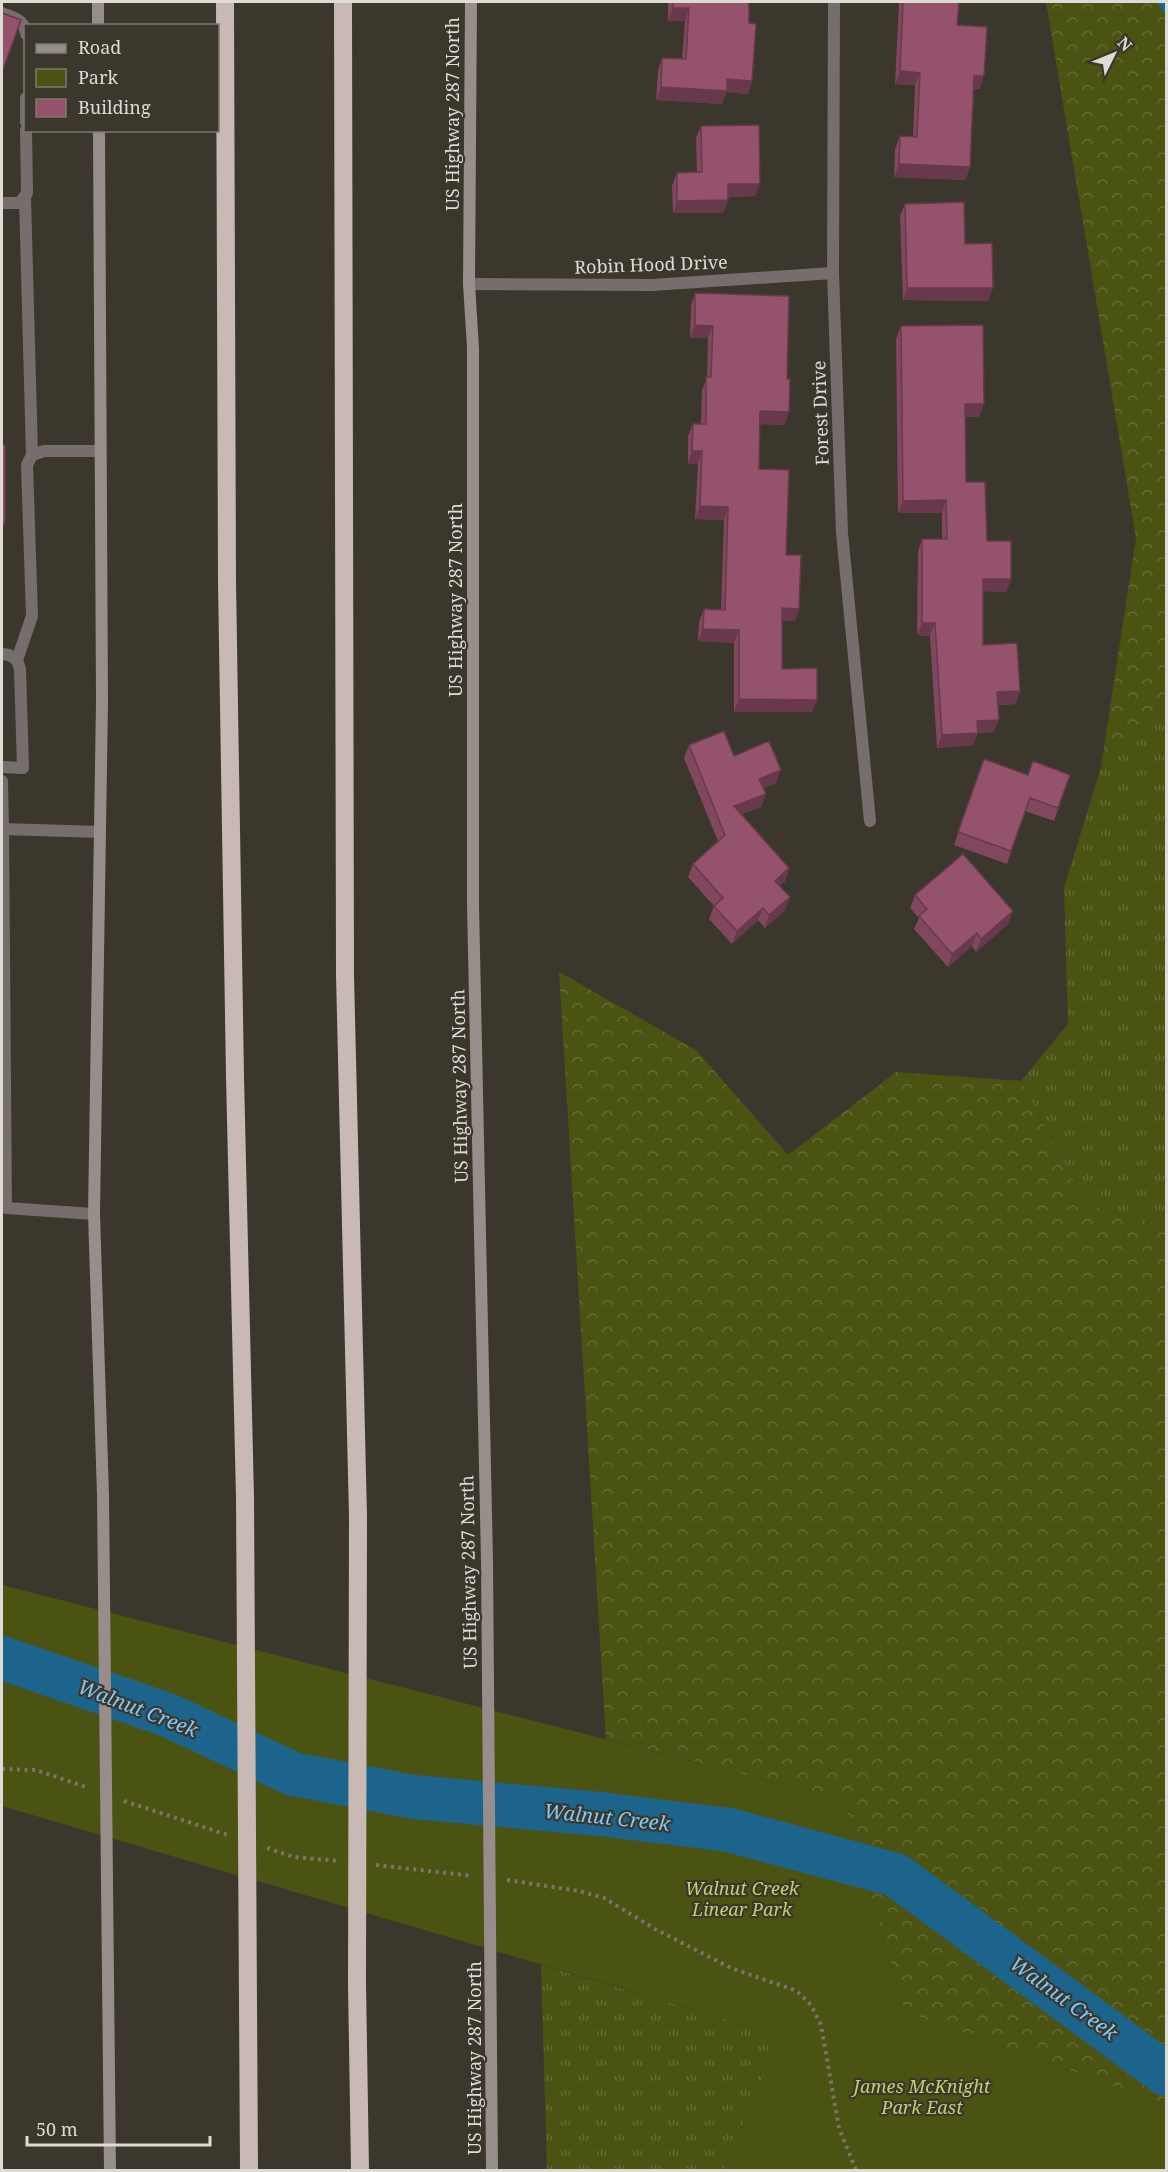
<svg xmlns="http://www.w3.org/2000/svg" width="1168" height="2172" viewBox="0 0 1168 2172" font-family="'Noto Serif',serif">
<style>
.grass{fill:url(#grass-tufts)}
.forest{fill:url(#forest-crowns)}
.park{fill:#4b5313}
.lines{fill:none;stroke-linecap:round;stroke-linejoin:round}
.stream{stroke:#1d648d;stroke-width:8}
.river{stroke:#1d648d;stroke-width:44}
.path{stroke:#79756c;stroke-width:4;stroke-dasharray:3 4.5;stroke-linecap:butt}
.service{stroke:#756e6d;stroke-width:12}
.minor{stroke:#756e6d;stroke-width:12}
.secondary{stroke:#978d8a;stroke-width:12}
.motorway{stroke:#c9b9b5;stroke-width:18}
.wall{fill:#80475e}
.shaded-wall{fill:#68394c}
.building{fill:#95526d;stroke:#68394c;stroke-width:1.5}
.labels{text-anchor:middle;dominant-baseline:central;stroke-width:4.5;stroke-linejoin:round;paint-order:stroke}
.street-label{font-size:18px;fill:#dedbd5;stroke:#3b372c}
.park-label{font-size:18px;font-style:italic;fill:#c1d06d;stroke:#3b372c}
.water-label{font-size:20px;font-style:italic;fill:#80c8f9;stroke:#3b372c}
</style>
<defs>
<pattern id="grass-tufts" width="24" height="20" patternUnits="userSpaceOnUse" patternTransform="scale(1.5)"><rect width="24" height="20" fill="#4b5313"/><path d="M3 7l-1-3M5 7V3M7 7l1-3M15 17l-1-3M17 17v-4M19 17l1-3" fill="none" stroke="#646b34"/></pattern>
<pattern id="forest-crowns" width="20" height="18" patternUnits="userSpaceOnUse" patternTransform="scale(1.5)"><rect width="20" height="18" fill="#4b5313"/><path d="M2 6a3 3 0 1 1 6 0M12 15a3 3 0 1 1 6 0" fill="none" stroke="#646b34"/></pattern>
</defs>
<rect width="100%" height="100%" fill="#3b372c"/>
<!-- grass -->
<g class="grass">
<polygon points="1166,700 1166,1227 1086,1203 1021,1081 1068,1024 1064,888 1101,767"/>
<polygon points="541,1965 781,2035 724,2170 547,2170"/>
</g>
<!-- forest -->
<g class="forest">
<polygon points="1046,2 1166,2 1166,700 1101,767 1136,538"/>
<polygon points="559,972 696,1050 788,1155 896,1072 1021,1081 1086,1203 1166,1227 1166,2105 905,2012 843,1800 606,1739"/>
</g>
<!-- park -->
<polygon class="park" points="2,1585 843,1800 905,2012 1166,2105 1166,2170 724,2170 781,2035 2,1806"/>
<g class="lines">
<!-- stream -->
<polyline class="stream" points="1161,2 1166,9"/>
<!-- river -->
<polyline class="river" points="2,1658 168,1715 293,1774 414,1797 600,1814 729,1830 896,1875 1166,2074"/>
<!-- path -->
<g class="path">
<polyline points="2,1769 36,1770 89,1788"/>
<polyline points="124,1801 228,1835"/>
<polyline points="267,1848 294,1857 339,1861"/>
<polyline points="376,1865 473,1876"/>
<polyline points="507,1880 579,1891 604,1898 657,1930 731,1968 797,1991 811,2005 821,2025 839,2128 856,2170"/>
</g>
<!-- service -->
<g class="service">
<path d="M2 13C14 18 24 19 26 34"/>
<polyline points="26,98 26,122"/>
<polyline points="25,198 32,455"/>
<polyline points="2,203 20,203 27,193 26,130"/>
<polyline points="2,654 9,655 17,660 20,669 23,768 2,767"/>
<polyline points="17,660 32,616 27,465 32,455 44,451 100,451"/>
<polyline points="2,781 3,829 100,832"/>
<polyline points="3,829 6,1208 94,1214"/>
</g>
<!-- minor -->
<g class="minor">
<polyline points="834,2 833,273 842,533 870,821"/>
<polyline points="469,284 652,285 833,273"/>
</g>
<!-- secondary -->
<g class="secondary">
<polyline points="98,2 98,26"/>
<polyline points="471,2 469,284 473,348 473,905 487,1561 492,2170"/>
<polyline points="99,130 102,701 94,1214 103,1495 110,2170"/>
</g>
<!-- motorway -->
<g class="motorway">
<polyline points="225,2 227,582 235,1077 245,1497 249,2170"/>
<polyline points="343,2 345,975 358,1516 357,1983 360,2170"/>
</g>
</g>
<!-- wall -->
<g class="wall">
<polygon points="668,2 749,2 749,23 752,81 748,94 726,92 722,104 656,100 658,71 662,58 682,59 685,21 668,21"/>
<polygon points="899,2 959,2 957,25 980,89 974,89 970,167 965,180 894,177 895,149 900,136 913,137 915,85 895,84"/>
<polygon points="701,126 755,196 728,197 728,200 723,213 673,213 672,186 677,173 697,173 696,138"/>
<polygon points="905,204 965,244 988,301 903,300 900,216"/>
<polygon points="695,293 785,425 760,424 759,469 786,555 799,609 795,621 782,621 782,669 817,700 812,712 734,712 734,643 698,641 699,622 704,609 721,609 724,520 695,519 698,464 688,464 688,436 693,424 701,424 702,390 707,377 708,338 690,338 691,306"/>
<polygon points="901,326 979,417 965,417 966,482 987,541 1011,579 1006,592 983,591 983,645 1020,691 1015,704 998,705 994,732 978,733 973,745 937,748 930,636 917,635 918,551 922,539 942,539 942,513 898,513 896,339"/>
<polygon points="689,745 734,756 776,783 763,788 766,794 761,807 741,814 789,868 785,881 779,886 790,897 785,910 765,928 758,920 732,944 709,919 714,906 688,877 693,864 718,841 684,758"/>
<polygon points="984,759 1028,775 1070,775 1054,821 1025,811 1007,864 954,845"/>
<polygon points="915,895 1008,924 976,952 972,946 948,967 914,929 919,918 910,908"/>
</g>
<!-- shaded-wall -->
<g class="shaded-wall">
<polygon points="673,8 689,8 685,21 668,21"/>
<polygon points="900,71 920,73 915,85 895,84"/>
<polygon points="974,76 984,76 980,89 969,88"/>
<polygon points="727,79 752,81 748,94 726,92 722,104 656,100 661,87"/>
<polygon points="899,164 970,167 965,180 894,177"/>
<polygon points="728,184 760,184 755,196 723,197"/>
<polygon points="728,200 723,213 673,213 677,201"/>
<polygon points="907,288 993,288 988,301 903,300"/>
<polygon points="695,325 713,326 708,338 690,338"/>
<polygon points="965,404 984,404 979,417 960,417"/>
<polygon points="760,411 789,412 785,425 755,424"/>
<polygon points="692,451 702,451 698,464 688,464"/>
<polygon points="946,500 942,513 898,513 903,501"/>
<polygon points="700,506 728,507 724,520 695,519"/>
<polygon points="2,523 5,523 2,532"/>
<polygon points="983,579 1011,579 1006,592 979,591"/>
<polygon points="782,608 799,609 795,621 777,621"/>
<polygon points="922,623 935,623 930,636 917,635"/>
<polygon points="703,629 739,630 734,643 698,641"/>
<polygon points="1020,691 1015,704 992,705 997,692"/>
<polygon points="739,699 817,700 812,712 734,712"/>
<polygon points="999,720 994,732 978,733 973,745 937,748 942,735 977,721"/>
<polygon points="781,770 776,783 755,792 759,779"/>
<polygon points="766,794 761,807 729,819 734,806"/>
<polygon points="789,868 785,881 770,894 775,881"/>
<polygon points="790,897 785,910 765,928 769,915"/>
<polygon points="763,908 758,920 732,944 737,931"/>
<polygon points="1013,911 1008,924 976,952 981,939"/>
<polygon points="977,933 972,946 948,967 952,954"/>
</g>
<!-- building -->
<g class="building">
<polygon points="673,2 749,2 749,23 756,24 752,81 727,79 727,91 661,87 662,58 686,59 689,8 673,8"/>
<polygon points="903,2 959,2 957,25 987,27 984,76 974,76 970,167 899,164 900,136 917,137 920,73 900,71"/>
<polygon points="2,13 21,20 2,72"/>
<polygon points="759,125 760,184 728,184 728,200 677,201 677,173 702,172 701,126"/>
<polygon points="964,202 965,244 992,243 993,288 907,288 905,204"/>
<polygon points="695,293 789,296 787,379 790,379 789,412 760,411 759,469 789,470 786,555 801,555 799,609 782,608 782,669 817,668 817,700 739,699 739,630 703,629 704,609 725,610 728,507 700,506 702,451 692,451 693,424 706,424 706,377 711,377 713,326 695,325"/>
<polygon points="983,325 984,404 965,404 966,482 985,482 987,541 1011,541 1011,579 983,579 983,645 1017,643 1020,691 997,692 999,720 977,721 978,733 942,735 935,623 922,623 922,539 947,539 946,500 903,501 901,326"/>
<rect x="2" y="445" width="3" height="78"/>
<polygon points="724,731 734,756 769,741 781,770 759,779 766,794 734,806 789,868 775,881 790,897 769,915 763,908 737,931 714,906 723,898 693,864 725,835 689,745"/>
<polygon points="984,759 1028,775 1033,761 1070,775 1058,808 1030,798 1011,851 958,832"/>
<polygon points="963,854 1013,911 981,939 977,933 952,954 919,916 927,909 915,895"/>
</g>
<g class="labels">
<!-- street labels -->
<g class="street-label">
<text transform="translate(452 114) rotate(-90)">US Highway 287 North</text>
<text transform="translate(651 264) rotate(-2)">Robin Hood Drive</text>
<text transform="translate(820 413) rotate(-92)">Forest Drive</text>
<text transform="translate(455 600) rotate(-90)">US Highway 287 North</text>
<text transform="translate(459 1086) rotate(-91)">US Highway 287 North</text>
<text transform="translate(468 1572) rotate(-91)">US Highway 287 North</text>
<text transform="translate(474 2058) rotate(-90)">US Highway 287 North</text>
</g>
<!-- park labels -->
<g class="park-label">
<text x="742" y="1888">Walnut Creek<tspan x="742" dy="21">Linear Park</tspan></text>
<text x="922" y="2086">James McKnight<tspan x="922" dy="21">Park East</tspan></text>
</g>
<!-- water labels -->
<g class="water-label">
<text transform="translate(138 1708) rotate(21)">Walnut Creek</text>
<text transform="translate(607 1817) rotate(6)">Walnut Creek</text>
<text transform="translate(1064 1998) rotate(36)">Walnut Creek</text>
</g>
</g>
<!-- border -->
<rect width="1168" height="2172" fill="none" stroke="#dedbd5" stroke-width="6"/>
<!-- legend -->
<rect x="24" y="24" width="195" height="108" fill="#3b372c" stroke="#7c7970" stroke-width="1.5"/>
<rect x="36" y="44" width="30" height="9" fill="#978d8a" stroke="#7c7970" stroke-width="1.5"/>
<text x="78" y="54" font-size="18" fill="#dedbd5">Road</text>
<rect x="36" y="69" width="30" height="18" fill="#4b5313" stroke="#7c7970" stroke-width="1.5"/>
<text x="78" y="84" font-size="18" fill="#dedbd5">Park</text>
<rect x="36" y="99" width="30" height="18" fill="#95526d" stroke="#7c7970" stroke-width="1.5"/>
<text x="78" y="114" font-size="18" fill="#dedbd5">Building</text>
<!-- north arrow -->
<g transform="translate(1114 54) rotate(47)" stroke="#3b372c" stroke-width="4.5" paint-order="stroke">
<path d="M0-4.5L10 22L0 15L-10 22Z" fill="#dedbd5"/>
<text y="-9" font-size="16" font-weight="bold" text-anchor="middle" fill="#dedbd5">N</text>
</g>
<!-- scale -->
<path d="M27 2136v9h183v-9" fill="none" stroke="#dedbd5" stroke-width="3"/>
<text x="36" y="2136" font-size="18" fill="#dedbd5" stroke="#3b372c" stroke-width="4.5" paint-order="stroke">50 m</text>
</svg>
